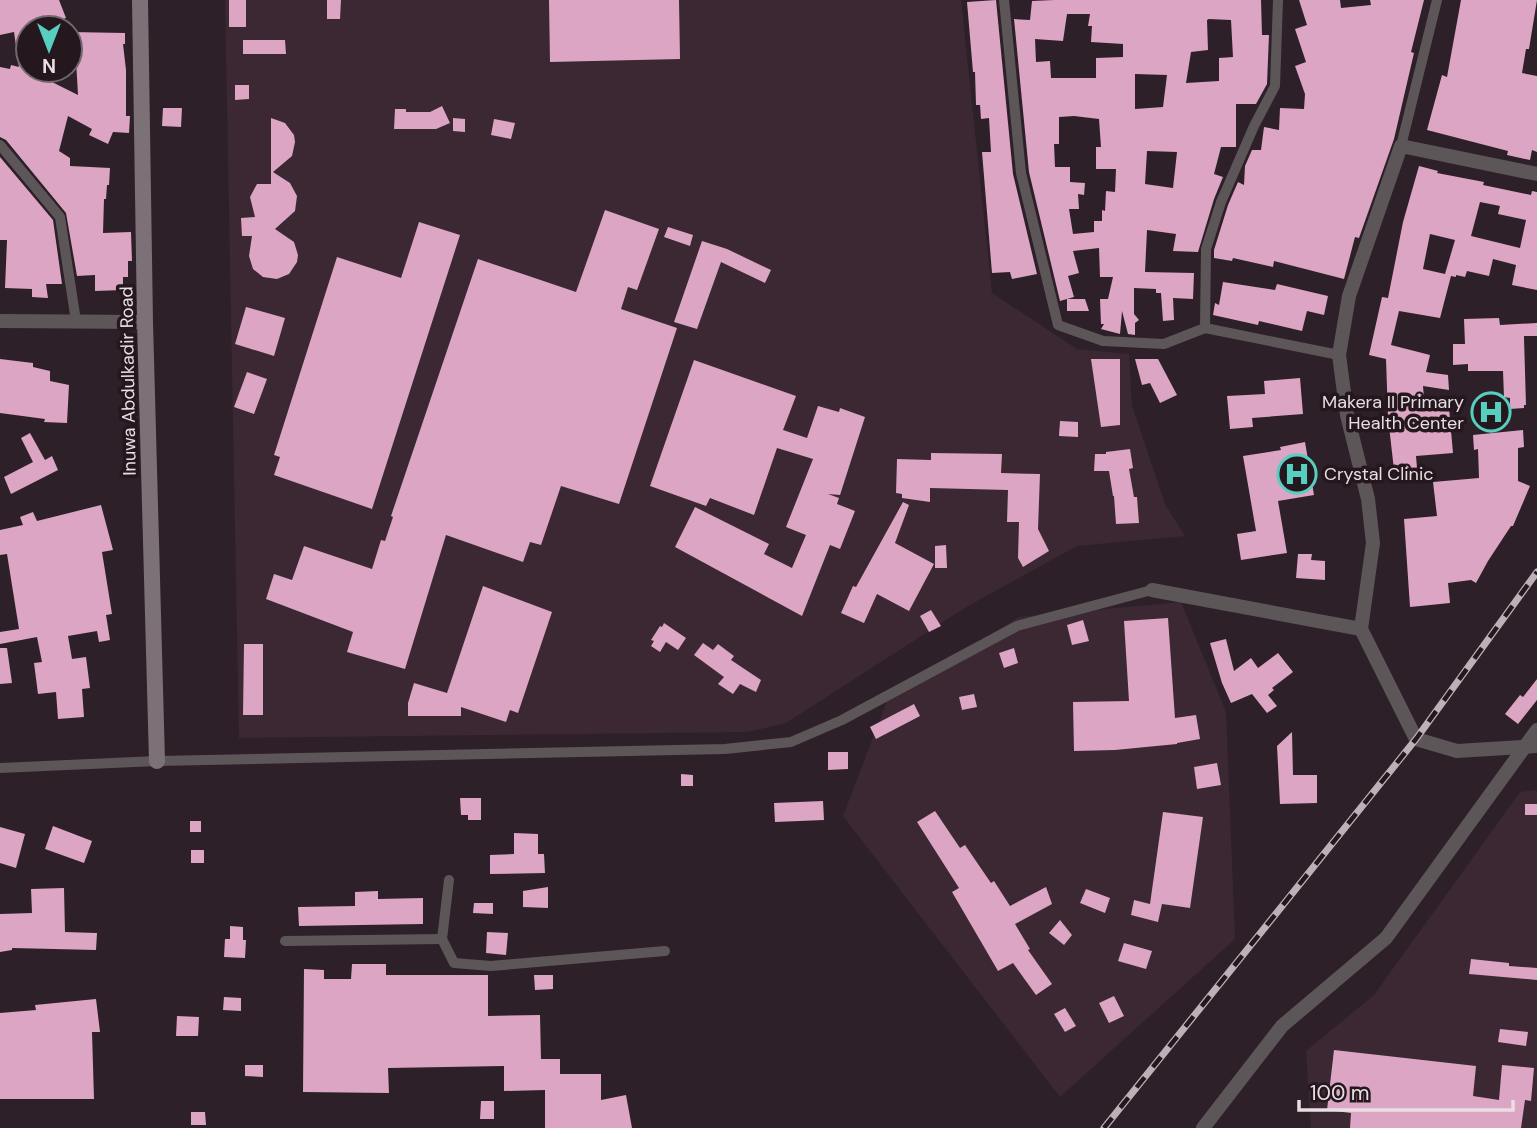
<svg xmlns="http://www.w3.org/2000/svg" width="1537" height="1128" viewBox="0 0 1537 1128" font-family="'DM Sans',sans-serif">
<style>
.built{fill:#3b2833}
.building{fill:#dca5c3;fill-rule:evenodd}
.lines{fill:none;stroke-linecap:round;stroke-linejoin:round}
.minor{stroke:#5d5659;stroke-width:10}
.tertiary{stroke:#5d5659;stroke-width:14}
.secondary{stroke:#7c7177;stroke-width:16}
.rail-casing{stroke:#bcb1b7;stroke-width:7}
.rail{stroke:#24171e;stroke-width:4.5;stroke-dasharray:13;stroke-linecap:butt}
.labels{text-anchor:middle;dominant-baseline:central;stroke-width:7;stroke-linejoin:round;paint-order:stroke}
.street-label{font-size:18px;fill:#e8dee3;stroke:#24171e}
.poi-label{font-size:18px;fill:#e8dee3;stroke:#24171e;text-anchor:end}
</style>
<rect width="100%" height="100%" fill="#2d2028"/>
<!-- built -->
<g class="built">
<polygon points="225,0 961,0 992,293 1077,349 1129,354 1132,406 1165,504 1185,536 1077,546 968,606 786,723 748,732 239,738"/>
<polygon points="1181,602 1226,712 1235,939 1060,1097 843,816 888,698 1019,617"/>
<polygon points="1537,790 1537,1128 1311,1128 1306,1051 1374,995 1520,792"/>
</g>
<!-- building -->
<g class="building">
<polygon points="0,0 59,0 66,18 38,28 28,28 28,70 78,95 76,60 70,60 70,32 125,33 125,44 123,44 126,70 126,116 130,116 129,133 113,132 108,144 89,135 92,129 68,116 59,151 70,158 70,166 110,168 109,185 107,185 106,199 104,199 103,233 131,232 132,261 128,261 128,277 123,277 123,290 95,291 95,275 77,276 66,213 6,140 0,137 0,67 10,69 11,65 19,67 14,32 0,35"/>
<rect x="229" y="0" width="17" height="27"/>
<polygon points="327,0 341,0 340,19 327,19"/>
<polygon points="549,0 679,0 680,59 550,62"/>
<polygon points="996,0 1013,174 1037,274 1012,279 1010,272 992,273 982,152 991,152 989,118 981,119 980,105 976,105 975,72 973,72 967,2"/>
<path d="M1054 0H1261L1262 35H1269L1267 84 1256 104H1236V147H1221L1214 174 1223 177 1214 199 1198 252 1173 251 1176 234 1147 230 1145 272 1194 273 1193 299 1173 298 1174 320 1163 321 1161 293H1156V289L1134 288V314L1139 320 1135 323V335L1128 334 1122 311 1120 334 1101 329 1104 324H1101L1100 299H1108L1113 277H1100L1099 248 1073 251 1079 273 1068 276 1074 297 1060 301 1029 172 1014 19 1030 20 1032 1ZM1067 14H1090L1088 26H1092L1091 42 1123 44V57L1096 58V78H1051L1050 61 1036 62 1035 39 1063 41ZM1209 19 1231 20 1233 57 1219 58V81L1186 83 1191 52 1208 50 1207 20ZM1135 74 1167 75 1163 107 1135 109ZM1074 116 1099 119 1101 147H1096V169H1116L1115 192 1106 191 1105 211 1102 210V221H1094V232L1073 234 1069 209H1079L1078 194 1084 195 1085 183 1070 182V167H1055L1054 144H1059V117ZM1147 151 1177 152 1173 188 1145 184Z"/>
<polygon points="1299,0 1340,0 1341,8 1371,5 1370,0 1424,0 1411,52 1414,53 1394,139 1359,238 1355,237 1344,279 1274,261 1273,267 1233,258 1232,261 1214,258 1214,250 1228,205 1238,182 1244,185 1245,166 1252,150 1261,150 1264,127 1279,130 1280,108 1304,109 1305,94 1295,66 1306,62 1295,29 1307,25"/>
<polygon points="1461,0 1537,0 1529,49 1526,49 1522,73 1537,76 1537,152 1532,150 1530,160 1507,155 1508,151 1427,130 1442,75 1447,77"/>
<polygon points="243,40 285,40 286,54 243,54"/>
<polygon points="235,85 249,85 249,99 235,100"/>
<polygon points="442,106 450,123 436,129 394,129 395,109 406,109 406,112 430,112"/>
<polygon points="163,108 182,108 181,127 162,126"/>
<polygon points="271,118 285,123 294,135 295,142 292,156 273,172 290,183 297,196 295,211 275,229 294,242 298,255 297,262 289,274 277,279 263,277 253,269 249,256 252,236 242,236 241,218 255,217 250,197 257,184 271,184"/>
<polygon points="453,118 465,119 465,132 453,131"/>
<polygon points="494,119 515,123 511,139 491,135"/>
<polygon points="0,157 53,220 62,284 46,284 48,298 32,297 32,289 5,288 7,240 0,240"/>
<path d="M1419 166 1438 171 1437 173 1484 182 1483 185 1531 195 1532 191 1537 192V290L1512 285 1516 265 1493 259 1489 276 1467 271 1465 277 1456 275V277L1451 276 1440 318 1399 311 1391 345 1430 355 1426 372 1448 375 1449 390 1423 386 1425 410 1449 408 1453 453 1416 456 1417 468 1394 470 1388 417 1386 359 1369 355 1382 297 1388 298 1403 222ZM1480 202 1500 206 1498 214 1526 220 1520 248 1471 236ZM1430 234 1455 240 1445 274 1423 269Z"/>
<polygon points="605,210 659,229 637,290 628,287 621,309 677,328 619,504 561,486 541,545 530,542 523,562 446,535 405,669 347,652 353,632 266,599 274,574 292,580 304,546 372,569 381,540 385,541 393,517 391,516 478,259 576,292"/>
<polygon points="419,222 460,235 372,509 274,475 280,457 274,455 337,257 401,278"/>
<polygon points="668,227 693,235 690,246 664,237"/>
<polygon points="702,241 727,249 771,270 765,283 721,262 697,329 674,322"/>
<polygon points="1223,282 1275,290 1277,284 1328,296 1324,315 1307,311 1302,331 1259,321 1258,325 1213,315 1215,303 1219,305"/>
<polygon points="1067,299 1085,299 1089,311 1067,311"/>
<polygon points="246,307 285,318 274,356 235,344"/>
<polygon points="1499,318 1500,325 1537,323 1537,336 1524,336 1524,338 1526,405 1524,405 1524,408 1510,409 1510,398 1504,397 1503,371 1468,371 1468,364 1453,365 1453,344 1465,344 1464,319"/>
<polygon points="0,359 33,363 33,367 50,371 50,381 69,385 67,423 44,422 45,419 0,413"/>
<polygon points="1091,359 1120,359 1120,425 1101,427"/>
<polygon points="1135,359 1158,359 1177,395 1160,403 1150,383 1142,385"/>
<polygon points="694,360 796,396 783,430 807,438 818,406 839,412 840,408 865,417 840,495 828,494 839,498 837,504 855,511 840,549 830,545 802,616 675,547 695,507 769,544 764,554 792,568 806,535 786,527 813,459 777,448 754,515 710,498 706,506 650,486"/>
<polygon points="247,372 267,379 254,414 234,407"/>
<polygon points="1300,378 1303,414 1252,418 1253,427 1230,429 1227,396 1265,394 1264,381"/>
<polygon points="1060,421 1078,422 1078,437 1059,436"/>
<polygon points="1523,430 1524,447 1518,448 1518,481 1530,486 1513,526 1511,526 1488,561 1476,583 1471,580 1448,583 1450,603 1410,607 1404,519 1437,516 1433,482 1479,478 1478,449 1474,450 1473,435"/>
<polygon points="30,433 45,460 52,456 58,470 11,494 4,477 33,462 21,438"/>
<polygon points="1305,442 1314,495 1278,501 1287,553 1241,560 1237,534 1256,531 1243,456 1281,450 1280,447"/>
<polygon points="1130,449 1133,468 1129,469 1134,497 1137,497 1139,523 1116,524 1114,496 1113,496 1109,471 1094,471 1095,454 1106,454 1106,452"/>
<polygon points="931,453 1002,454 1001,473 1040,474 1038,529 1049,551 1023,567 1018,558 1019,522 1007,522 1008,490 930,488 930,502 902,498 902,494 896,493 897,459 931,460"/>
<polygon points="903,502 909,505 895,543 934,564 909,611 877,594 864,623 841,613 853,586 856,587"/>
<polygon points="101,505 113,550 102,552 112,614 106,615 110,640 99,642 97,631 68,636 72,659 86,657 90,688 82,689 84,717 58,719 56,692 38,694 34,663 42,662 37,637 0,644 0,632 19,629 7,554 0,555 0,530 23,525 20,517 33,512 37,521"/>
<polygon points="946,545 947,568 935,568 935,546"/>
<polygon points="1298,554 1312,554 1311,560 1325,561 1325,580 1296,578"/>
<polygon points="483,586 552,612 518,713 510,710 506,722 461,707 461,716 408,716 408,703 414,683 447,693"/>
<polygon points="931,610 941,626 929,632 920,616"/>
<polygon points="1168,618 1175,718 1196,715 1200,739 1177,743 1177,744 1115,750 1074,751 1073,702 1129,701 1124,621"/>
<polygon points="1083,620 1089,641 1072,645 1067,625"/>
<polygon points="664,623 686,638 678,650 666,642 660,652 651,646 654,641 651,640 660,626 662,627"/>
<polygon points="1226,639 1234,671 1251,658 1258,668 1278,653 1293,672 1272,688 1274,690 1268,695 1277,706 1267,713 1252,694 1231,703 1222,683 1210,643"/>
<polygon points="703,643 713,650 718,644 734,656 731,660 761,680 756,692 740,684 733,694 718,684 724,677 694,655"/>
<polygon points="244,644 263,644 263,715 243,715"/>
<polygon points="0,648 7,648 12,683 0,684"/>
<polygon points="1014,648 1018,663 1004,668 999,653"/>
<polygon points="1537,679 1537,700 1518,724 1505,714 1520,695 1523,697"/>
<polygon points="974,694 977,707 962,710 959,697"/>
<polygon points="914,704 920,716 876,739 870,727"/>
<polygon points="1292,732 1293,775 1317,775 1317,803 1280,804 1277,746"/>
<polygon points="828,752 848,752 848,769 828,770"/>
<polygon points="1217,763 1221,785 1197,789 1194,767"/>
<polygon points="681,774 693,775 693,786 681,786"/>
<polygon points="460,798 481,798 481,820 468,820 468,815 461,815"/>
<polygon points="823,801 824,820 775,822 774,803"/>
<rect x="1525" y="804" width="12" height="11"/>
<polygon points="935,811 960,848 965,845 991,883 994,881 1010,906 1046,887 1052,904 1015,924 1030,949 1028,950 1052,984 1036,995 1013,963 998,971 952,892 959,888 917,822"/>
<polygon points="1163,812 1203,817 1190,908 1162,904 1158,922 1131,915 1134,900 1150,904"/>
<rect x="190" y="821" width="11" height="11"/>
<polygon points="53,826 92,841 84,863 45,849"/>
<polygon points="0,827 25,834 16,868 0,863"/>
<polygon points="514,833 538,834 538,854 544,854 545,873 490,874 490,855 514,854"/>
<rect x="191" y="850" width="13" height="13"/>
<polygon points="548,887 548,908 523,907 523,891"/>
<polygon points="64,888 65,932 97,933 96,950 12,948 12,950 0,952 0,914 32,913 31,889"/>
<polygon points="1086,889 1110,898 1105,913 1080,903"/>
<polygon points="378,891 378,899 423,898 423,924 299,926 298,907 355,906 355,892"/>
<polygon points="474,903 493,903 493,914 473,913"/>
<polygon points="1060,920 1072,935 1064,945 1049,933"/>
<polygon points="230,926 243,927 243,940 246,940 245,958 224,957 225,939 230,939"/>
<polygon points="487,932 508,933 506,955 486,953"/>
<polygon points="1124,943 1152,951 1146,969 1118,961"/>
<polygon points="1471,959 1509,963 1509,966 1537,968 1537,980 1469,974"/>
<polygon points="352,964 386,964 386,975 488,975 488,1016 540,1015 541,1059 560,1059 560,1074 601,1074 601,1100 626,1095 632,1128 545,1128 545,1090 504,1091 504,1066 388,1068 389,1093 303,1092 304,969 324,970 324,979 351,979"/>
<polygon points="534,975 553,975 553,989 535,990"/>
<polygon points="1114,996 1124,1016 1109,1023 1099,1003"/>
<polygon points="224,997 241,998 241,1011 223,1010"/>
<polygon points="96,999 100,1032 92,1032 94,1099 0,1099 0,1013 36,1010 35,1005"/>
<polygon points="1065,1008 1076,1026 1065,1032 1054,1014"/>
<polygon points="177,1016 199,1017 198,1036 176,1036"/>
<polygon points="1500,1029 1528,1032 1526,1046 1498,1042"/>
<polygon points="1334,1050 1476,1066 1473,1096 1499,1100 1502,1065 1534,1068 1531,1101 1525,1100 1521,1128 1350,1128 1351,1113 1327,1110"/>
<polygon points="245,1065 263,1065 263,1077 245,1076"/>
<polygon points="481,1101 494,1101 494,1119 480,1119"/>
<polygon points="191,1112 205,1112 206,1125 191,1125"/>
</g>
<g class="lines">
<!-- minor -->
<g class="minor">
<polyline points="1004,0 1021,173 1058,325 1103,341 1164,344 1205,328"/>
<polyline points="1278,0 1275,86 1254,126 1221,202 1206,249 1205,328 1339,355"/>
<polyline points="0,145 60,217 76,321"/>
<polyline points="1401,146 1437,0"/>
<polyline points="0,768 157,761 725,749 791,742 842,720 1017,626 1152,590"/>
<polyline points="449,880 442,939 454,963 491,966 665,951"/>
<polyline points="285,941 442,939"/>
</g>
<!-- tertiary -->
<g class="tertiary">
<polyline points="1537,174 1401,146 1349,296 1339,355 1347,415 1368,499 1373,543 1361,629 1416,739 1457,751 1537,746"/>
<polyline points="0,321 145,322"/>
<polyline points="1152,590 1361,629"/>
<polyline points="1203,1128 1282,1026 1386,938 1537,730"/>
</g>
<!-- secondary -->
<polyline class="secondary" points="140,0 145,322 157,761"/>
<!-- rail casing -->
<g class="rail-casing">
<polyline id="rail" points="1104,1128 1416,739 1537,572"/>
</g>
<!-- rail -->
<use href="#rail" class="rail"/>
</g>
<!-- icons -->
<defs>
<g id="hospital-ring" transform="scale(2.0125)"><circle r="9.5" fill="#24171e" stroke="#58cec0" stroke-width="1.5"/><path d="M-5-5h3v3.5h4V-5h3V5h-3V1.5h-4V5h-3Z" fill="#58cec0"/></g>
</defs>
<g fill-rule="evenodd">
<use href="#hospital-ring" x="1491" y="412"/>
<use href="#hospital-ring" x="1297" y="474"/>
</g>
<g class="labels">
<!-- street labels -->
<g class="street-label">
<text transform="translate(128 381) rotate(-91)">Inuwa Abdulkadir Road</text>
</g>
<!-- poi labels -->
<g class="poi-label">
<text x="1464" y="402">Makera II Primary<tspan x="1464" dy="21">Health Center</tspan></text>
<text x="1324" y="474" text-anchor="start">Crystal Clinic</text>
</g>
</g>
<!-- north arrow -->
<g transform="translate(49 49) rotate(180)"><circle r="33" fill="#24171e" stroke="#72676d" stroke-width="2"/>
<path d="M0-5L12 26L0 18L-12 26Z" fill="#58cec0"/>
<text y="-10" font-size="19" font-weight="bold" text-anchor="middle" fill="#e8dee3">N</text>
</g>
<!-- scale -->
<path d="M1299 1100v10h214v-10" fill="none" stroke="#e8dee3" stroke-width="3.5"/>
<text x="1310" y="1100" font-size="21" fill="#e8dee3" stroke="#24171e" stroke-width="5" paint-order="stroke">100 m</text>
</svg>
